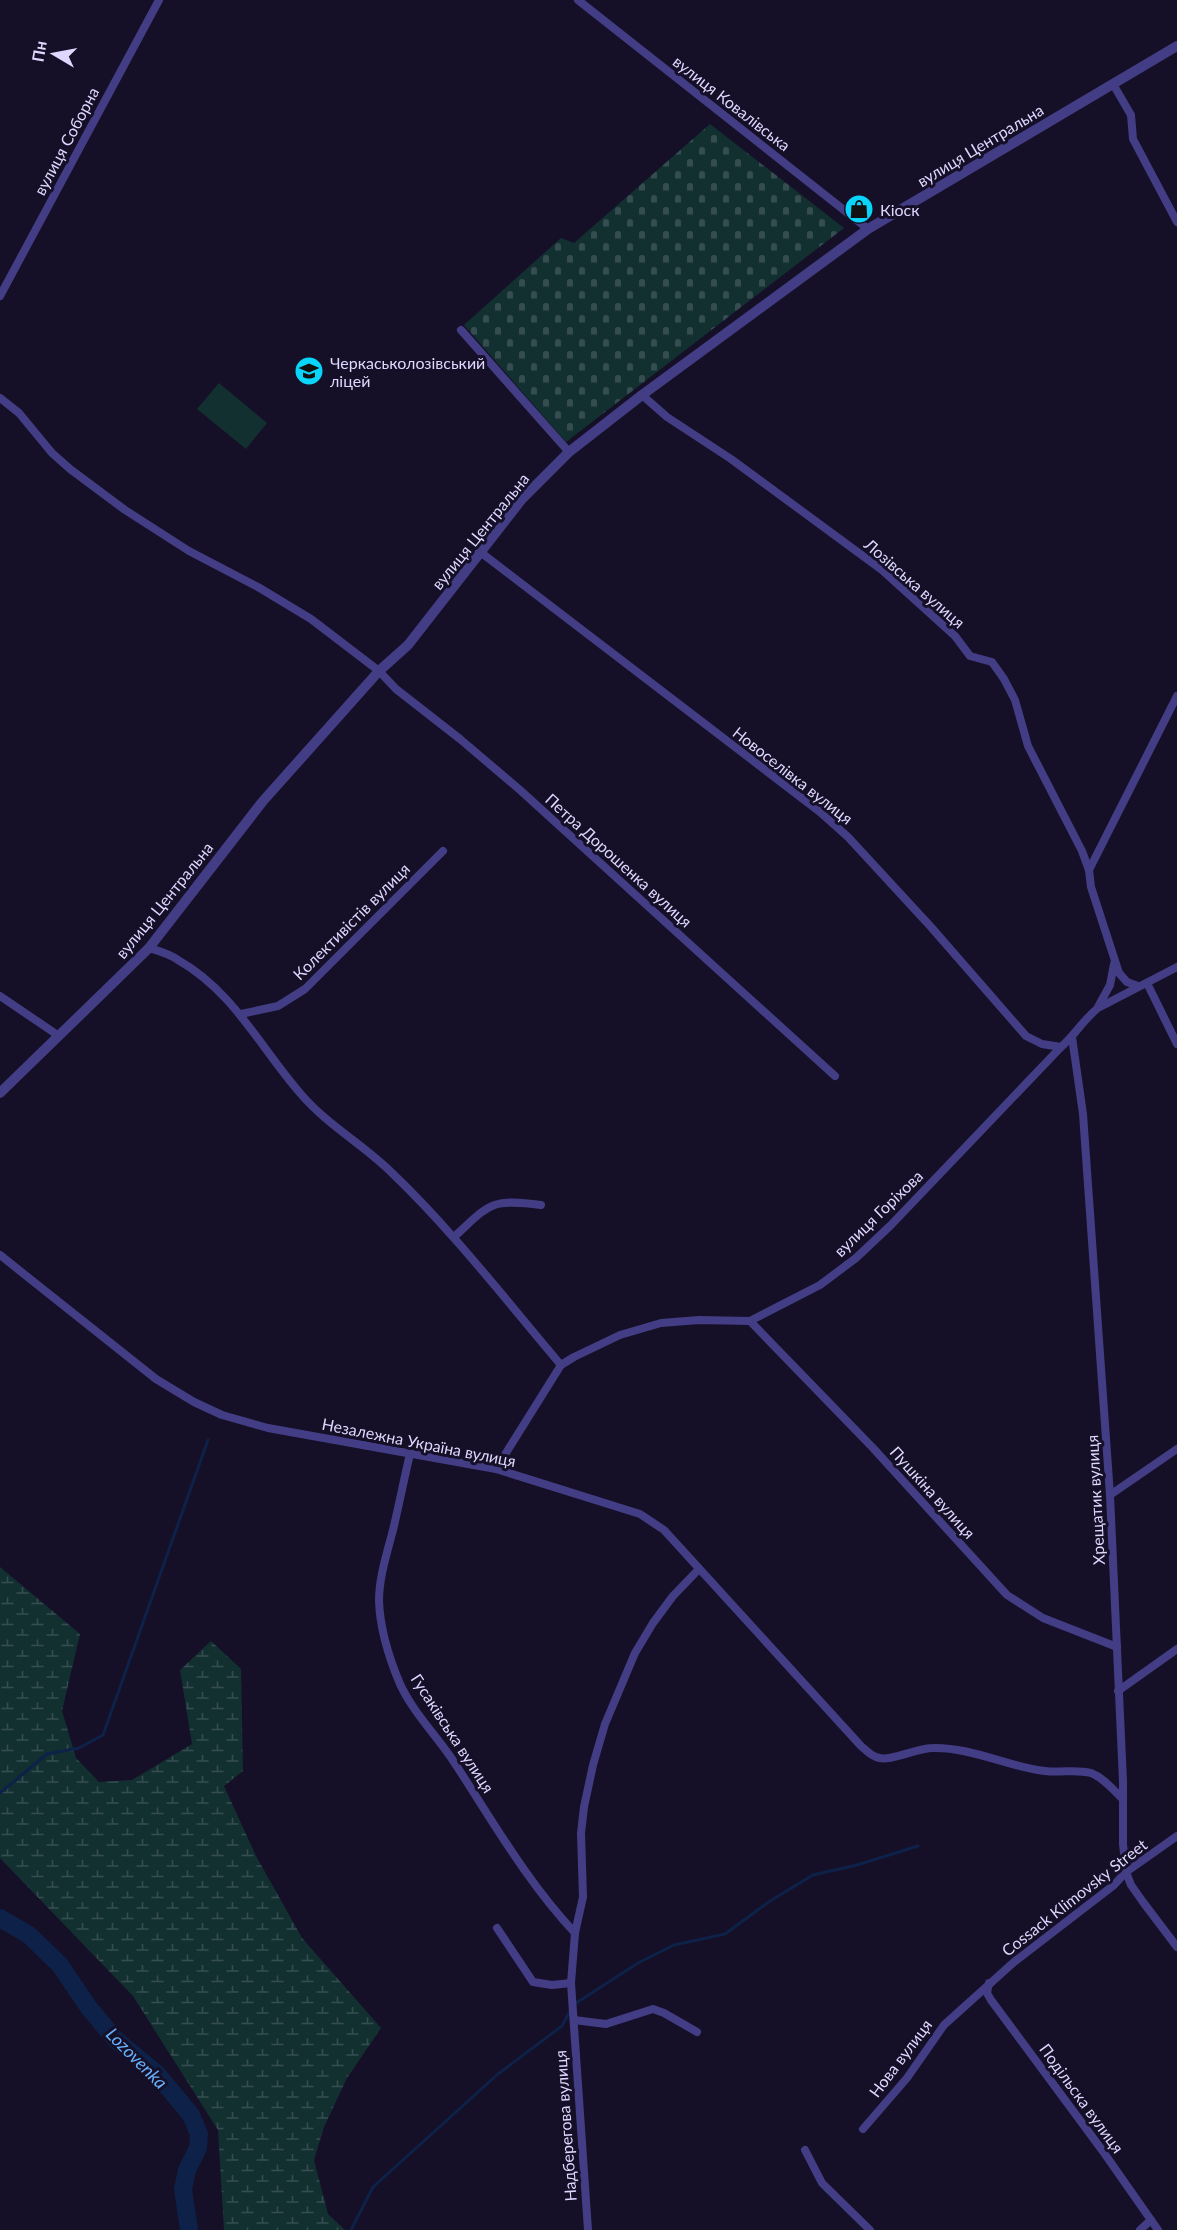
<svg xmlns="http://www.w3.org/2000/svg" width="1177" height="2230" viewBox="0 0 1177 2230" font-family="Lato,sans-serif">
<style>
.grass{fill:#133031}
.wetland{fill:url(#wetland-marsh)}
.cemetery{fill:url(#cemetery-stones)}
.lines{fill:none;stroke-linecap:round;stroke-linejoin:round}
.stream{stroke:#0e2148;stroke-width:3}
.river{stroke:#0e2148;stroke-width:18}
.minor{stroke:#433d85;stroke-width:8}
.tertiary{stroke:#433d85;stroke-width:10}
.labels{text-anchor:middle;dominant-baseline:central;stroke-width:6;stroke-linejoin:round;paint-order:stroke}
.street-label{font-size:16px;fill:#ded7fe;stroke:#151027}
.poi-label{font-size:16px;fill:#ded7fe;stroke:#151027;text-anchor:start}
.water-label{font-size:18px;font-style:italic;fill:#68b0fb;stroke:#151027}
</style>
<defs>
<pattern id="wetland-marsh" width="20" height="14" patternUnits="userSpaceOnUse" patternTransform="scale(1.5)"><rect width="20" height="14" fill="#133031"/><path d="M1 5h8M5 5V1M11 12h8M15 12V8" fill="none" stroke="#354d50"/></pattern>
<pattern id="cemetery-stones" width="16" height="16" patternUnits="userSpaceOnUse" patternTransform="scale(1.5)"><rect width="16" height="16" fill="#133031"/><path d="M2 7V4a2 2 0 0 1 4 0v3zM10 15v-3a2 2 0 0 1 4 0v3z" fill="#354d50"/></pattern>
</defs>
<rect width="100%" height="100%" fill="#151027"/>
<!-- grass -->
<polygon class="grass" points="219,383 267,423 246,449 197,409"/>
<!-- wetland -->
<polygon class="wetland" points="0,1567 80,1634 62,1711 76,1758 99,1782 132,1780 192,1744 180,1670 211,1641 241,1669 243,1771 224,1786 256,1856 302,1938 381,2028 347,2078 324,2127 314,2160 328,2214 345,2230 224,2230 218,2130 133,1996 0,1858"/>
<!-- cemetery -->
<polygon class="cemetery" points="710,124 844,228 566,442 464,325 561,238 574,243"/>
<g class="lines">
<!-- stream -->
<g class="stream">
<polyline points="0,1793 47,1754 79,1748 103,1735 208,1440"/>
<polyline points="573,2005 638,1963 674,1945 725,1934 770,1901 813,1875 857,1865 918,1846"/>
<polyline points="351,2230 373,2187 498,2074 562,2026 570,2011"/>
</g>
<!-- river -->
<polyline class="river" points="0,1918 29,1935 60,1965 89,2008 116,2040 157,2074 191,2115 199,2134 198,2148 187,2170 183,2189 189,2230"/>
<!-- minor -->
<g class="minor">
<polyline points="578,0 868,229"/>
<polyline points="1113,84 1131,115 1133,139 1177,222"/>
<polyline points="0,296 159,0"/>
<polyline points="461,330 569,452"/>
<polyline points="642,395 667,417 731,459 882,570 955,636 970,656 992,662 1004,679 1015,700 1028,746 1082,851 1089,870 1091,887 1119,973 1127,982 1138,986"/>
<polyline points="0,398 19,413 52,453 70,469 125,510 189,551 258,587 311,619 379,671 396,689 460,739 520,790 835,1076"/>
<polyline points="479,551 820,812 848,837 931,927 1026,1036 1042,1044 1061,1047"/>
<polyline points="1089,870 1177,696"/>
<path d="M149 948C159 951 170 954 178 960 233 991 260 1047 300 1093 326 1124 361 1143 390 1171 452 1230 505 1299 561 1365"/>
<polyline points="1147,983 1177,1044"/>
<polyline points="0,996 59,1036"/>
<polyline points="1098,1007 1110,985 1114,964"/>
<polyline points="241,1014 278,1006 305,989 443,851"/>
<polyline points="1072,1037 1083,1114 1110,1495 1123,1781 1123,1844 1126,1872 1131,1885 1143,1902 1177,1947"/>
<path d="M454 1237C490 1204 490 1198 541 1205"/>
<path d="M0 1255 156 1379 194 1402 222 1415 268 1428 496 1469 640 1514 664 1530 861 1746C866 1750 870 1755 876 1757 889 1763 916 1748 933 1748 971 1747 1009 1767 1045 1771 1061 1773 1076 1769 1091 1773 1104 1778 1113 1790 1123 1799"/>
<polyline points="750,1321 873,1448 1007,1595 1043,1618 1117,1647"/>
<path d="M410 1454C404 1479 399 1505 393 1530 387 1553 379 1577 379 1601 380 1629 389 1658 400 1684 413 1712 435 1734 452 1759 491 1818 526 1881 575 1933"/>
<path d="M496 1469 561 1365 574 1357 620 1335 661 1323 699 1320 750 1321 820 1285 856 1258 891 1225 1061 1047C1075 1035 1083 1020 1098 1008L1177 967"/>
<polyline points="1110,1495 1177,1449"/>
<polyline points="1118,1691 1177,1649"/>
<polyline points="497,1928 533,1982 552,1985 571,1983"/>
<polyline points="989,1983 987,1993 991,2000 1102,2150 1158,2230"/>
<polyline points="574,2020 606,2024 653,2009 664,2013 697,2032"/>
<polyline points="863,2129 907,2078 944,2025 1014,1962 1114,1885 1126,1872 1177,1836"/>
<polyline points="805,2150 822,2183 870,2230"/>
<polyline points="588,2230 571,1983 575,1933 583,1897 581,1833 584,1807 593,1765 605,1724 635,1653 653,1623 673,1596 699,1569"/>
<polyline points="1140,2230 1151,2220"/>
</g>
<!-- tertiary -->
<polyline class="tertiary" points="0,1093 149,948 263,801 379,671 408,645 522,499 569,452 642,395 868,229 1177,46"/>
</g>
<!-- icons -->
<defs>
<g id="shop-disc" transform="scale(1.5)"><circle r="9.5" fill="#08d5f9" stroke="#151027"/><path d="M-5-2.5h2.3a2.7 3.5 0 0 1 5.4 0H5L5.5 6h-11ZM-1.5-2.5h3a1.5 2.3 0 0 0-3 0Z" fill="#111"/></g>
<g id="school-disc" transform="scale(1.5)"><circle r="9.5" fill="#08d5f9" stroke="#151027"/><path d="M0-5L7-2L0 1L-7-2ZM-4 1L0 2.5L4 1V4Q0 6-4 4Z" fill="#111"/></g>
</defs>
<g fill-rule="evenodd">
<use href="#shop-disc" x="859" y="209"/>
<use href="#school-disc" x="309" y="371"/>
</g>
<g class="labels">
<!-- street labels -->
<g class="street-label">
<text transform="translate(732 103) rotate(38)">вулиця Ковалівська</text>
<text transform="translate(66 141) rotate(-62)">вулиця Соборна</text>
<text transform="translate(980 145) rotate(-31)">вулиця Центральна</text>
<text transform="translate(480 531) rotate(-51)">вулиця Центральна</text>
<text transform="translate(915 583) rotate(41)">Лозівська вулиця</text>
<text transform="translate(793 775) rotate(38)">Новоселівка вулиця</text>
<text transform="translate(619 860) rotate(42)">Петра Дорошенка вулиця</text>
<text transform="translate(164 900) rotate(-51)">вулиця Центральна</text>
<text transform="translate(351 921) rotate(-45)">Колективістів вулиця</text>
<text transform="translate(878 1213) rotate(-44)">вулиця Горіхова</text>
<text transform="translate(419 1442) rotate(11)">Незалежна Україна вулиця</text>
<text transform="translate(933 1492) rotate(48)">Пушкіна вулиця</text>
<text transform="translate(1095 1500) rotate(-93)">Хрещатик вулиця</text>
<text transform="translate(453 1733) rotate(57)">Гусаківська вулиця</text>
<text transform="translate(1074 1897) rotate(-38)">Cossack Klimovsky Street</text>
<text transform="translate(900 2058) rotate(-53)">Нова вулиця</text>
<text transform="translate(1082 2098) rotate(54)">Подільска вулиця</text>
<text transform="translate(565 2126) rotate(-94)">Надберегова вулиця</text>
</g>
<!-- poi labels -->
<g class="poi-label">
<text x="880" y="209">Кіоск</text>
<text x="330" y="362">Черкаськолозівський<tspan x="330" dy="18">ліцей</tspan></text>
</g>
<!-- water labels -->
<g class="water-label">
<text transform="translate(137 2058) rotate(45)">Lozovenka</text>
</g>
</g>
<!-- north arrow -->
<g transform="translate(54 54) rotate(280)" stroke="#151027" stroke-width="4.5" paint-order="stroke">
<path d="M0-4.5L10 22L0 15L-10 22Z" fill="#ded7fe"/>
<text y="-9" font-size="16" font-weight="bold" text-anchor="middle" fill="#ded7fe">Пн</text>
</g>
</svg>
